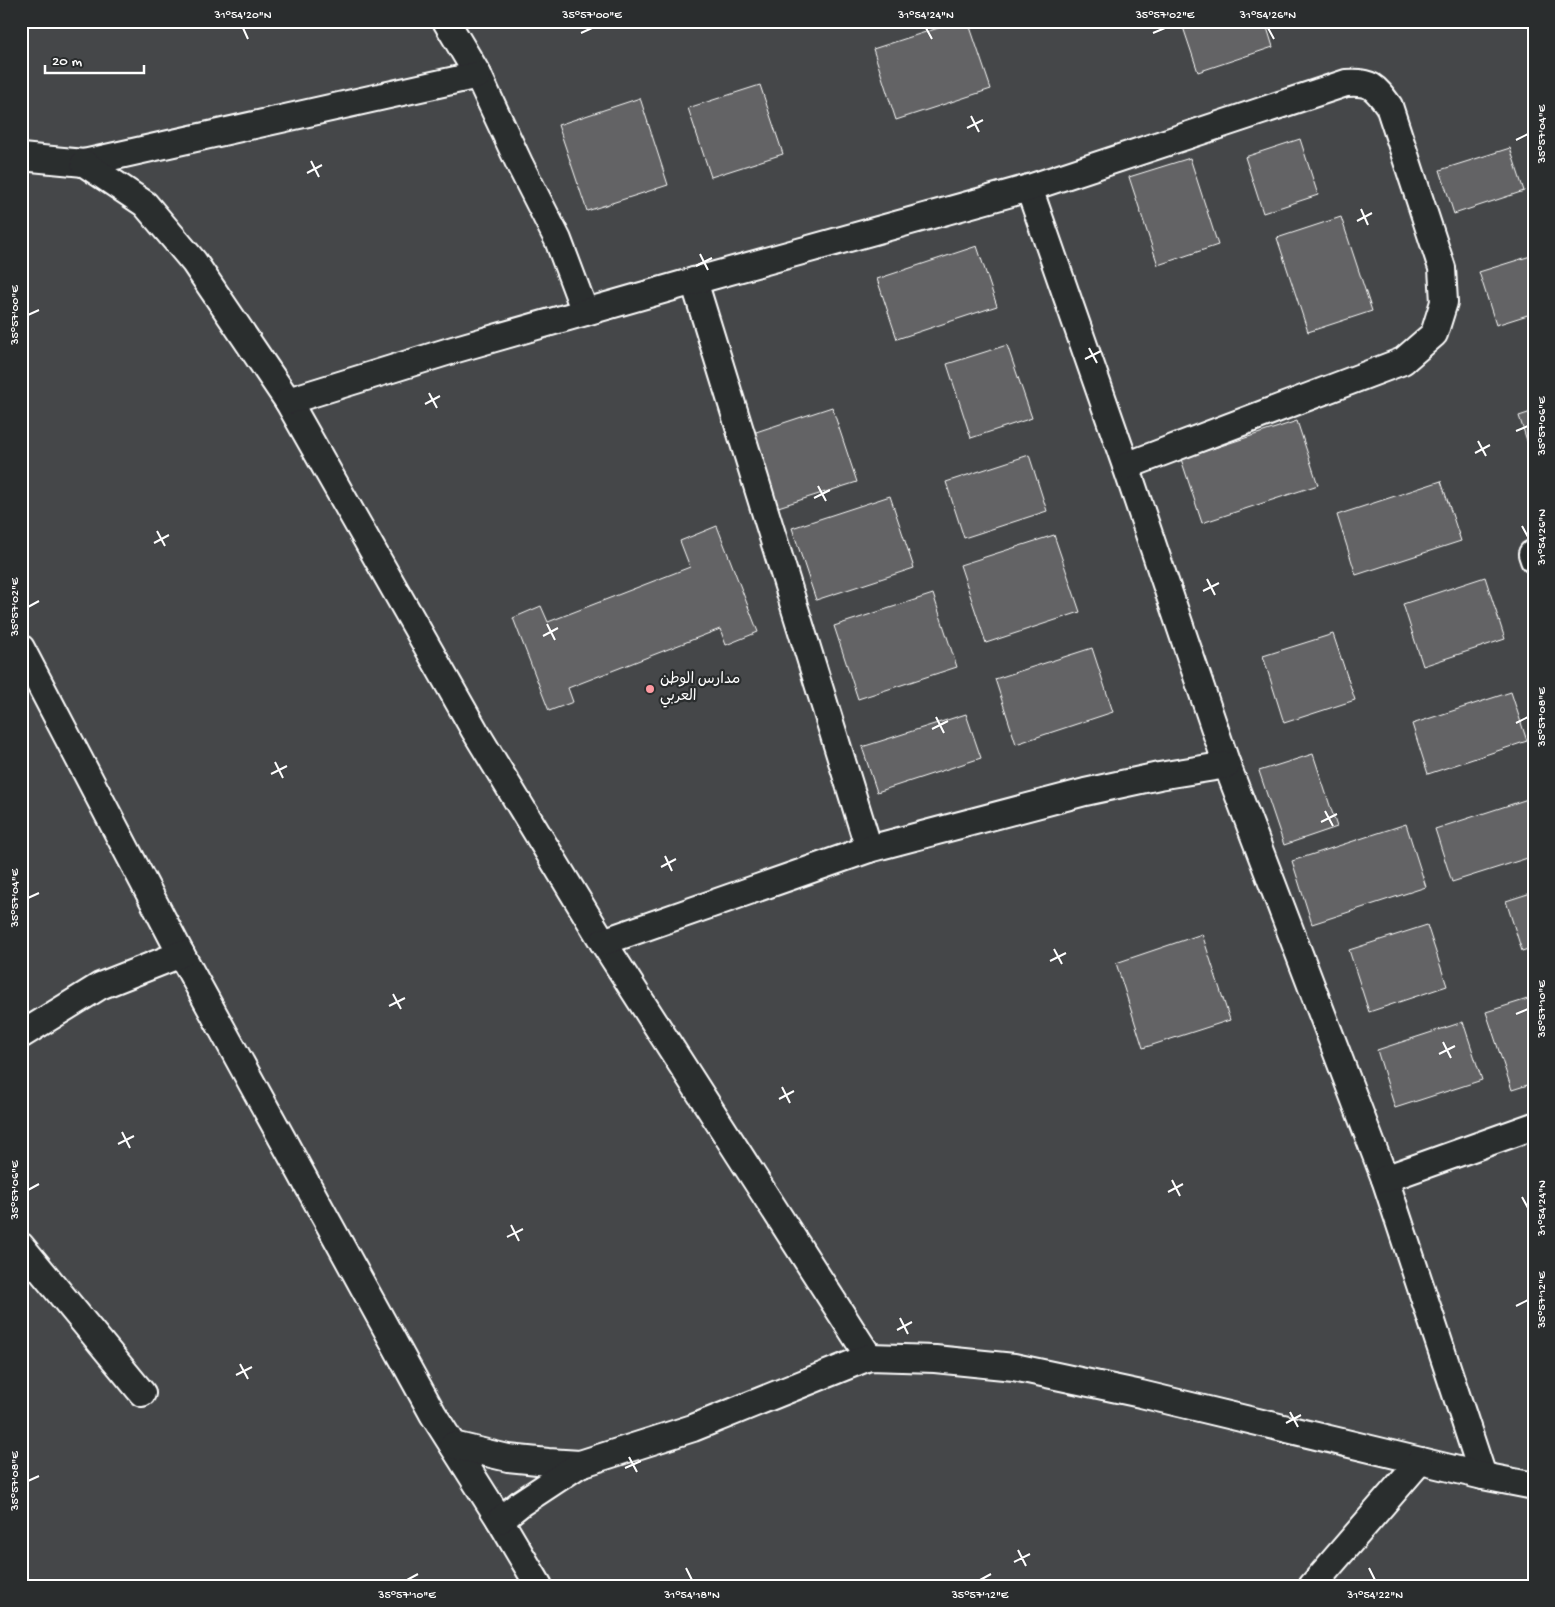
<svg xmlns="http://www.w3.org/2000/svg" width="1555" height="1607" viewBox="0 0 1555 1607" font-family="'Gochi Hand','Playpen Sans Arabic',sans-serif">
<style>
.built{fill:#444748}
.building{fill:#636465;stroke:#fff}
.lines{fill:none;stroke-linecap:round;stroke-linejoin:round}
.minor-casing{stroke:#fff;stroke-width:30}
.minor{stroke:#2a2d2e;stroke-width:26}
.ticks{fill:none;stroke:#fff;stroke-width:2}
.poi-dot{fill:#ff9aa2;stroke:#2a2d2e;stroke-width:2}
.labels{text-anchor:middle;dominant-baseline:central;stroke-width:4.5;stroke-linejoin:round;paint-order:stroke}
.poi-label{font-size:15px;fill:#fff;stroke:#2a2d2e;text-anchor:start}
.neatline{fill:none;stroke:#fff;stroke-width:2}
.ticks-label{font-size:12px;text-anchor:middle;fill:#fff}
</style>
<rect width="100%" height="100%" fill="#373a3b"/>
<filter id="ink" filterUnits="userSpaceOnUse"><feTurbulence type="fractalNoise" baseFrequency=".02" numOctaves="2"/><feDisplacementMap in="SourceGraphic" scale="10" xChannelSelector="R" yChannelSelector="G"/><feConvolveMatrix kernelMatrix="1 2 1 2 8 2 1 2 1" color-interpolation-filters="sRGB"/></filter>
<g filter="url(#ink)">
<!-- built -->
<rect class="built" x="21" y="21" width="1513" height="1565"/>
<!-- building -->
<g class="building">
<polygon points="960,21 968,21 991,89 896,120 873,49"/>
<polygon points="1181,21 1265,21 1273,47 1198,72"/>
<polygon points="760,85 783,154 711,177 688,108"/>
<polygon points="640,98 668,185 587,211 558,125"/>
<polygon points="1300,139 1318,195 1263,213 1245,157"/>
<polygon points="1510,148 1524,191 1454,214 1440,170"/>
<polygon points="1190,158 1218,245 1158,265 1129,177"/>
<polygon points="1341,217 1372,311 1308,332 1277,238"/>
<polygon points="977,246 997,306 897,339 877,279"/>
<polygon points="1534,255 1534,313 1496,325 1479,272"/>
<polygon points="1007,345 1032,418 971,438 947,364"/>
<polygon points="832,407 857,482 775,508 750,434"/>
<polygon points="1534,411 1534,462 1519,416"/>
<polygon points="1297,421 1318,485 1202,523 1181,459"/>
<polygon points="1029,455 1047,511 964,538 946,482"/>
<polygon points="1441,481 1461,541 1356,575 1337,515"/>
<polygon points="890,496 914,568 816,600 792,528"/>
<polygon points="717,526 758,632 726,645 720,629 568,688 573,702 549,711 513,618 541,606 548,622 690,567 680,541"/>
<polygon points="1054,535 1080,612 986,643 960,565"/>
<polygon points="1485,577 1505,639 1423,666 1403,604"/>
<polygon points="933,594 957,667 858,699 834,626"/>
<polygon points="1333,634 1355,700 1284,723 1263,656"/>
<polygon points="1092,648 1113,712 1016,744 995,679"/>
<polygon points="1511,692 1527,741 1428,774 1412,724"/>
<polygon points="966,714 981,758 877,792 862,747"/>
<polygon points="1313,754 1337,827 1284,845 1259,771"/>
<polygon points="1534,797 1534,856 1452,882 1435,829"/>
<polygon points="1406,824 1426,887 1312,924 1292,861"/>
<polygon points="1534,892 1534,947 1522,951 1506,901"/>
<polygon points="1427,925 1447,986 1369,1012 1349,950"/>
<polygon points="1202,934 1230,1020 1143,1048 1116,963"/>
<polygon points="1534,997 1534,1083 1512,1090 1486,1012"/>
<polygon points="1463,1022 1482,1080 1395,1108 1377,1050"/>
</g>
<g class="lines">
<!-- minor casing -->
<g class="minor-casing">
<g id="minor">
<polyline points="446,21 478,75 520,165 558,240 585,312"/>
<polyline points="21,157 84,163 478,75"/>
<polyline points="84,163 145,204 194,262 288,401 475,731 603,942 869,1357"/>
<polyline points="1029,188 1126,466 1227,765 1385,1179 1483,1476"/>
<polyline points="694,281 869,849"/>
<path d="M288 401 453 350 694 281 1029 188 1346 83C1371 81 1375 87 1389 106L1442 268 1444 302 1434 334 1403 361 1126 466"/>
<polyline points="1532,554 1534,560"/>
<polyline points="21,648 181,954 433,1414 500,1520 539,1586"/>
<polyline points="603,942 869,849 1085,792 1159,776 1227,765"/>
<polyline points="21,1035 100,986 181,954"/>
<polyline points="1385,1179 1534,1126"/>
<polyline points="21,1246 142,1393"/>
<polyline points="453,1445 508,1458 548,1462 580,1464"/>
<polyline points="500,1520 521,1503 580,1464 693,1428 869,1357 935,1359 1014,1367 1141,1394 1483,1476 1534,1486"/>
<polyline points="1312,1586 1420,1461"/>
</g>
</g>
<!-- minor -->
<use href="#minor" class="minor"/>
</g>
</g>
<!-- ticks -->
<path class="ticks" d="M243 28 248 39M926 28 932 39M1268 28 1274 39M581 33 592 28M1153 33 1165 28M971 116 979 132M967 128 983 120M1516 140 1528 134M311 161 319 177M307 173 322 165M1361 209 1368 225M1357 221 1372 213M700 254 708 270M696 266 712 258M28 315 39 310M1089 348 1097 363M1085 359 1101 351M429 393 437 408M425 404 440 396M1516 431 1528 426M1478 441 1486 456M1475 453 1490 445M818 486 826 501M814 498 830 490M1522 526 1528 537M157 531 165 546M154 543 169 535M1207 579 1215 595M1203 591 1219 583M28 607 39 601M547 624 555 640M543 636 558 628M936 717 944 733M1516 723 1528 717M932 729 948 721M275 762 283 778M271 774 287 766M1325 811 1333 826M1321 822 1337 814M665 856 672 871M661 867 676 859M28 898 39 893M1054 949 1062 964M1050 961 1066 953M393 994 401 1009M389 1006 405 998M1516 1014 1528 1009M1443 1042 1451 1058M1439 1054 1455 1046M782 1087 790 1103M779 1099 794 1091M122 1132 130 1148M118 1144 134 1136M1172 1180 1180 1196M28 1190 39 1184M1168 1192 1183 1184M1522 1197 1528 1208M511 1225 519 1241M507 1237 523 1229M1516 1306 1528 1300M900 1318 908 1334M897 1330 912 1322M240 1364 248 1379M236 1375 252 1367M1290 1412 1298 1427M1286 1423 1301 1415M629 1457 637 1472M625 1468 641 1461M28 1481 39 1476M1018 1550 1026 1566M1014 1562 1030 1554M686 1568 692 1580M1369 1568 1375 1580M407 1580 418 1574M980 1580 991 1574"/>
<!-- markers -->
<circle class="poi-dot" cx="650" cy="689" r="5"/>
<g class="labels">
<!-- poi labels -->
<g class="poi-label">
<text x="660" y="680">مدارس الوطن<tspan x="660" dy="17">العربي</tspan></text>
</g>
</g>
<!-- margin -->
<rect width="1555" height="1607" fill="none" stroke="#2a2d2e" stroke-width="55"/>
<!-- scale -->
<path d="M45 65v8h99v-8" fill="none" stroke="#ffffff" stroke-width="2.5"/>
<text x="52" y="65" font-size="15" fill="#ffffff" stroke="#2a2d2e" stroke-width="4" paint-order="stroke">20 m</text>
<rect x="28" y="28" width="1500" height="1552" class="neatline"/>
<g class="ticks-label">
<text x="243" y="18">31°54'20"N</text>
<text x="592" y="18">35°57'00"E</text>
<text x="926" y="18">31°54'24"N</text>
<text x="1165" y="18">35°57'02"E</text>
<text x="1268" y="18">31°54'26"N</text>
<text transform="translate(1541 134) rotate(-90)" y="4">35°57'04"E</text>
<text transform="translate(14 315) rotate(-90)" y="4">35°57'00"E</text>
<text transform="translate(1541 426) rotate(-90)" y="4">35°57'06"E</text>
<text transform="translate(1541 537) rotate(-90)" y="4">31°54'26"N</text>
<text transform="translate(14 607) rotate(-90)" y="4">35°57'02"E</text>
<text transform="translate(1541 717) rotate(-90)" y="4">35°57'08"E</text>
<text transform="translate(14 898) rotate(-90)" y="4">35°57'04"E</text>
<text transform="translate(1541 1009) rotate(-90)" y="4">35°57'10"E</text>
<text transform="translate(14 1190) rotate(-90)" y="4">35°57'06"E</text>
<text transform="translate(1541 1208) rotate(-90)" y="4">31°54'24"N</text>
<text transform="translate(1541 1300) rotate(-90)" y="4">35°57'12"E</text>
<text transform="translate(14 1481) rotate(-90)" y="4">35°57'08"E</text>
<text x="407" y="1598">35°57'10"E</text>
<text x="692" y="1598">31°54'18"N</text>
<text x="980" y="1598">35°57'12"E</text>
<text x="1375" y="1598">31°54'22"N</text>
</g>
</svg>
